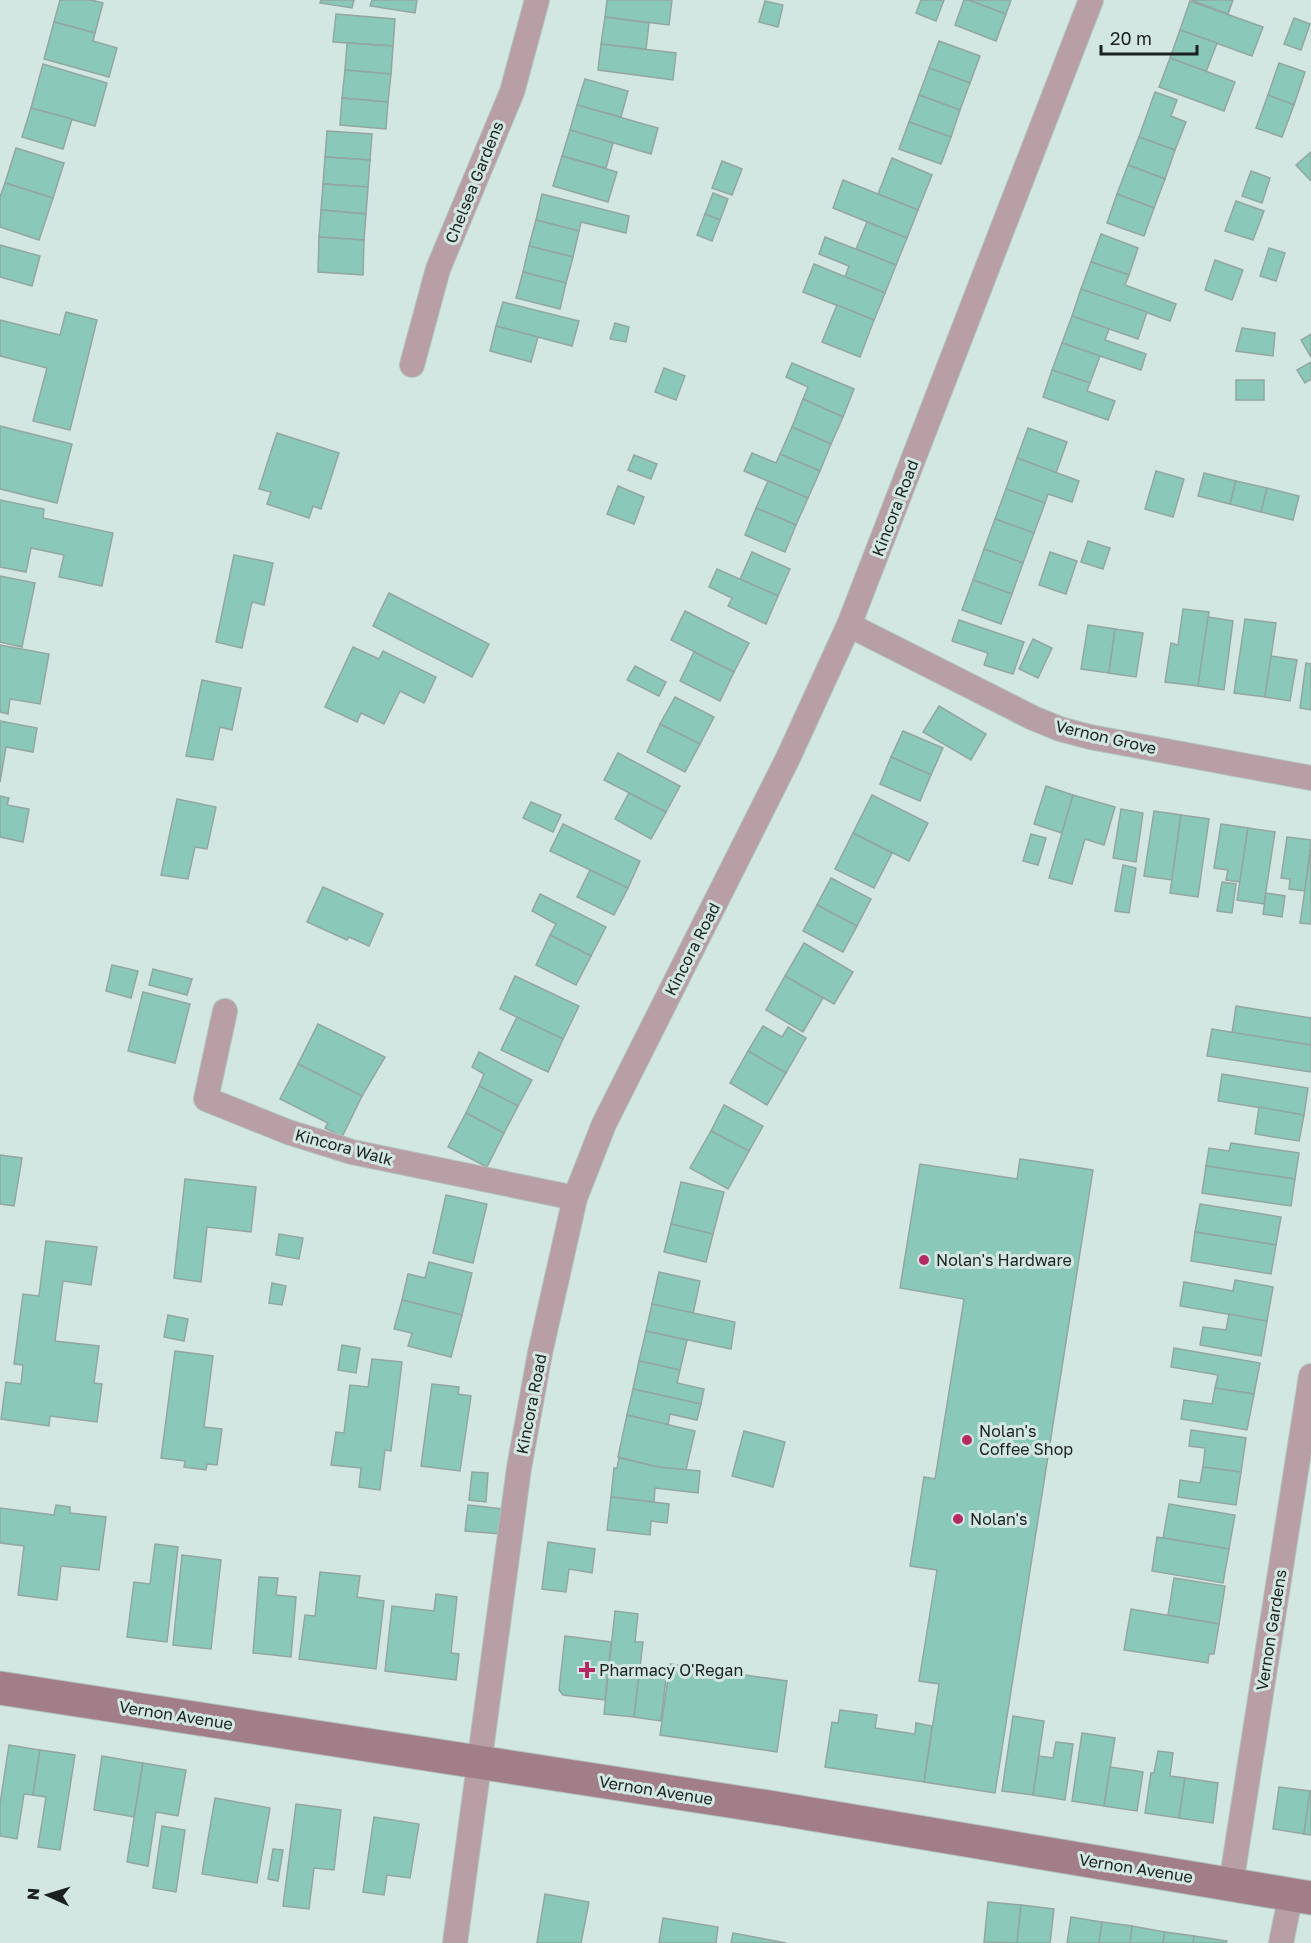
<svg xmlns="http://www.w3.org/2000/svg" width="1311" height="1943" viewBox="0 0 1311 1943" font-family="'Golos Text',sans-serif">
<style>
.building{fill:#8ac8ba;stroke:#93a6a1;stroke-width:1.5}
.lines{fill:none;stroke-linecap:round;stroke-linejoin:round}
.minor-casing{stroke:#b2c3bf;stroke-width:26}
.secondary-casing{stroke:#b2c3bf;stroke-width:35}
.minor{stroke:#b79fa5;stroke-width:24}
.secondary{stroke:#a17e88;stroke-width:33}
.poi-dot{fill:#b62a63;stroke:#d3e7e2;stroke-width:2}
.labels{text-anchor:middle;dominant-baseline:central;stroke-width:6;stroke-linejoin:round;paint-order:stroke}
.street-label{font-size:16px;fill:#1a2120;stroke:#d3e7e2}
.poi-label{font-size:16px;fill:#1a2120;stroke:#d3e7e2;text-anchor:start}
</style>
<rect width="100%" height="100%" fill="#d3e7e2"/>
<!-- building -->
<g class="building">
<polygon points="60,0 91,0 103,3 95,33 54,22"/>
<polygon points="321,0 354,0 352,8 320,3"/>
<polygon points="372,0 417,0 415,13 370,6"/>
<polygon points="607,0 672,0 669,25 605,17"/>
<polygon points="921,0 944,0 936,21 916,13"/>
<polygon points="964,0 969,0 1006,14 996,41 955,25"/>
<polygon points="969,0 1011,0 1006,14"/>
<polygon points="1191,0 1233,0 1228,14"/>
<polygon points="765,1 783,5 778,27 759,22"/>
<polygon points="1190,1 1263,27 1252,56 1180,30"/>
<polygon points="336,14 395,19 393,46 333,42"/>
<polygon points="605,17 649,23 646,49 601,44"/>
<polygon points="1294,18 1310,24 1301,50 1284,44"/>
<polygon points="54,22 95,33 93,41 117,48 109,77 44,59"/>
<polygon points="1180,30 1217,43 1206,72 1170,58"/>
<polygon points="939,41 980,56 970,83 929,68"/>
<polygon points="347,43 393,46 391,74 345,70"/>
<polygon points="601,44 676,53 673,80 598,70"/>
<polygon points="1170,58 1235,82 1224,111 1159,87"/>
<polygon points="1279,63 1305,72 1294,105 1268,95"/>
<polygon points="43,64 107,83 95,126 31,108"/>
<polygon points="929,68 970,83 960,110 919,95"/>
<polygon points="345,70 391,74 388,102 342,98"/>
<polygon points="585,79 628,91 621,117 577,105"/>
<polygon points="1155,92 1177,100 1171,116 1186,122 1175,150 1139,137"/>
<polygon points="919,95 960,110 951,137 909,122"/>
<polygon points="1268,95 1294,105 1282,137 1256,128"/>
<polygon points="342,98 388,102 386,129 340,125"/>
<polygon points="577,105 658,128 651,154 570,130"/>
<polygon points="31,108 72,119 63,149 22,137"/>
<polygon points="909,122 951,137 941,164 899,149"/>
<polygon points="570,130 613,143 606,168 562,156"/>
<polygon points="327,131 372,134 370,160 325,157"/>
<polygon points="1139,137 1175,150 1165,179 1128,165"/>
<polygon points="16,148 64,163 53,198 5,183"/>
<polygon points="1311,152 1311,181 1296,165"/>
<polygon points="562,156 617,172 608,202 553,186"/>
<polygon points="325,157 370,160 368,187 323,184"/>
<polygon points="892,158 932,175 918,210 878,194"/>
<polygon points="722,161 742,169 732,195 712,188"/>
<polygon points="1128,165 1165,179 1154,208 1117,194"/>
<polygon points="1251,171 1270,178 1262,203 1242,196"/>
<polygon points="843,180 918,210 907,238 833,208"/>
<polygon points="5,183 53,198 39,240 0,227 0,197"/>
<polygon points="323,184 368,187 366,214 321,210"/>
<polygon points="713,193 728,199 720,220 705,214"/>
<polygon points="542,194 629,216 626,233 581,222 579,231 536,220"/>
<polygon points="1117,194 1154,208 1144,236 1107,223"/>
<polygon points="1236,201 1264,211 1253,240 1225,231"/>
<polygon points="321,210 366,214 364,240 319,237"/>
<polygon points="705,214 720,220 712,241 697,235"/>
<polygon points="536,220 579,231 573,257 529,246"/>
<polygon points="867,222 907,238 896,265 856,249"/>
<polygon points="1101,234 1138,248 1129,275 1091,262"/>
<polygon points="319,237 364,240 363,275 318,272"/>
<polygon points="825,237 896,265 885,293 845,277 849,266 819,254"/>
<polygon points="0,245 40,256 32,286 0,277"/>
<polygon points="529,246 573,257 566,283 523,272"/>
<polygon points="1269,248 1285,253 1276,281 1260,276"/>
<polygon points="1215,260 1243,270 1232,300 1205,290"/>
<polygon points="1091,262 1129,275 1125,285 1176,304 1170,321 1081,289"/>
<polygon points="814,264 885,293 874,320 803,292"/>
<polygon points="523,272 566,283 560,309 516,298"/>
<polygon points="1081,289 1147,312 1138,339 1072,316"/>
<polygon points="503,302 579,321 572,346 496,326"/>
<polygon points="837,305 874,320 860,357 822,342"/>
<polygon points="66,312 97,320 70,430 33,421 47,368 0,356 0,320 60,335"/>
<polygon points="1072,316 1109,329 1105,340 1146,354 1141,370 1062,343"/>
<polygon points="615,323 629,327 626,342 610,339"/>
<polygon points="496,326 538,337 531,362 490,351"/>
<polygon points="1242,328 1275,333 1273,356 1236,351"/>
<polygon points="1311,334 1311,357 1301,340"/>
<polygon points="1062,343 1100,356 1090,383 1052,370"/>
<polygon points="1311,362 1311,379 1305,383 1297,370"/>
<polygon points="792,363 854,389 843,417 803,399 808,387 786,377"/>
<polygon points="664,368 685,376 676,400 655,392"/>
<polygon points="1052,370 1090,383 1087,391 1115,401 1108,420 1043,397"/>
<rect x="1236" y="380" width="28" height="20"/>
<polygon points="803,399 843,417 831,444 792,427"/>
<polygon points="0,426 72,444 57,503 0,489"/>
<polygon points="792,427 831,444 820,471 780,454"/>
<polygon points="1028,428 1067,442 1056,473 1017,458"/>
<polygon points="277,433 339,453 321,509 313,506 309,518 267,504 271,492 259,489"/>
<polygon points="752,453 776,463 780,454 820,471 808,498 744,471"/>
<polygon points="634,455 657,464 651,479 628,470"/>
<polygon points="1017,458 1079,481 1072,502 1048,494 1045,503 1006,489"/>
<polygon points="1156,471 1184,479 1173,517 1145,509"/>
<polygon points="1204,473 1236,481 1230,504 1198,496"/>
<polygon points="768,481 808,498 796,525 756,508"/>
<polygon points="1236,481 1267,488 1261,512 1230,504"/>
<polygon points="618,486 644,497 634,524 607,514"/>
<polygon points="1267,488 1299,496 1293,520 1261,512"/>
<polygon points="1006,489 1045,503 1034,533 995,519"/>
<polygon points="0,500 44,509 43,518 113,533 102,586 59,577 64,555 31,548 26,572 0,567"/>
<polygon points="756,508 796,525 785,552 745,535"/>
<polygon points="995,519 1034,533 1023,563 984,549"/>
<polygon points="1088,541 1110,548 1103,569 1081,562"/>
<polygon points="984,549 1023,563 1012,594 973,580"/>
<polygon points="752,552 790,569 778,596 740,579"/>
<polygon points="1050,552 1077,561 1066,594 1039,585"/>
<polygon points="234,555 273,563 264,605 252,602 242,648 216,642"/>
<polygon points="717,569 778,596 766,624 728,606 732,598 709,587"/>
<polygon points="0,576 35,583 22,647 0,642"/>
<polygon points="973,580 1012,594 1001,624 962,610"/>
<polygon points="389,593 489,644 472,677 373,626"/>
<polygon points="1183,609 1209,612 1198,686 1165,682 1171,643 1178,645"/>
<polygon points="685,611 749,643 734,672 671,640"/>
<polygon points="1208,617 1233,621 1224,690 1198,686"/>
<polygon points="1245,619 1276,623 1265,697 1234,693"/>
<polygon points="959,620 1024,642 1013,674 984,665 988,653 952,641"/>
<polygon points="1088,625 1115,629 1109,673 1081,669"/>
<polygon points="1115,629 1143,633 1136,677 1109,673"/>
<polygon points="1033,639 1052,648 1038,678 1019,669"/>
<polygon points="0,645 49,654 40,704 10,699 8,714 0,712"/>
<polygon points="353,647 379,659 383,651 436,677 424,703 400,691 384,724 361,713 357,722 325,707"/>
<polygon points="694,652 734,672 720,701 680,681"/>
<polygon points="1271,656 1297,660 1290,701 1265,697"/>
<polygon points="1306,663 1311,664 1311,710 1300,708"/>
<polygon points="635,666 666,682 659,696 627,680"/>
<polygon points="202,680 241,688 232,730 220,727 213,760 186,756"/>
<polygon points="675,697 714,717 700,744 660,724"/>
<polygon points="939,706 986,734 971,760 923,732"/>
<polygon points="0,721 37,728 33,752 6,747 0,782"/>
<polygon points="660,724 700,744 685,772 647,752"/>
<polygon points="903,731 943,748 931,775 891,757"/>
<polygon points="618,753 680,786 666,812 604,780"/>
<polygon points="891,757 931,775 920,801 880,784"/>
<polygon points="1046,786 1073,795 1062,833 1034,824"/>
<polygon points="629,793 666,812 651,839 615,819"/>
<polygon points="872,795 928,823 909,861 853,833"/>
<polygon points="1073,795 1115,807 1104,845 1085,839 1072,884 1049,878"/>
<polygon points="0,796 9,798 7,805 29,809 23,842 0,837"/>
<polygon points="177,799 216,807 207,849 195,847 188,879 161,875"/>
<polygon points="531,802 561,815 553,832 523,818"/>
<polygon points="1121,809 1143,813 1136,862 1113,858"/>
<polygon points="1154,811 1181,815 1172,880 1144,876"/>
<polygon points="1181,815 1209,819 1198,897 1170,893"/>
<polygon points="563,824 640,861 628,888 550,851"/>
<polygon points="1221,824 1248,828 1240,882 1226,880 1228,870 1214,868"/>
<polygon points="1248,828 1275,832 1264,904 1237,900"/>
<polygon points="853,833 892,853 874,888 835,869"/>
<polygon points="1031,834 1046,838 1038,865 1023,861"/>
<polygon points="1287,837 1311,840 1305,891 1289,889 1290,879 1281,878"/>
<polygon points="1311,849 1311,924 1300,923"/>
<polygon points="1123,865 1136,868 1129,913 1115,911"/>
<polygon points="590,870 628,888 614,915 577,897"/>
<polygon points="831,878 871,899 857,926 817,905"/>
<polygon points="1222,882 1236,884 1232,913 1217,911"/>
<polygon points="323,887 383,914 369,946 349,937 347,940 307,922"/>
<polygon points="1266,893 1285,896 1282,917 1263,914"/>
<polygon points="540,894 606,927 591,956 550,935 556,924 532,911"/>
<polygon points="817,905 857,926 843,952 803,931"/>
<polygon points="550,935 591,956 576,985 536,965"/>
<polygon points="804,943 853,972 834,1004 785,976"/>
<polygon points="112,965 138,971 131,998 106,991"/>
<polygon points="153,969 192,979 187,995 149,985"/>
<polygon points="515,976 579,1006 563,1039 500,1009"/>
<polygon points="785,976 823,998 803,1032 766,1010"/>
<polygon points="143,992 190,1004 175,1063 128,1051"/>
<polygon points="1236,1006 1311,1018 1311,1045 1232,1033"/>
<polygon points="517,1017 563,1039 548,1072 501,1050"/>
<polygon points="318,1024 385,1057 362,1096 298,1064"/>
<polygon points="763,1026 782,1037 788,1027 806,1038 786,1073 748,1051"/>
<polygon points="1212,1029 1311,1045 1311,1072 1207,1056"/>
<polygon points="748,1051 786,1073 767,1105 730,1083"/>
<polygon points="479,1052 532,1080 518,1106 479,1086 484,1074 472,1067"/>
<polygon points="298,1064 362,1096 342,1137 325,1128 328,1123 280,1099"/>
<polygon points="1222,1074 1308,1088 1304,1115 1218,1101"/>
<polygon points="479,1086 518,1106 504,1133 466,1113"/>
<polygon points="724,1105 763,1126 749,1151 711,1131"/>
<polygon points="1259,1107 1304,1115 1299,1141 1255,1134"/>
<polygon points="466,1113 504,1133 487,1167 448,1147"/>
<polygon points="711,1131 749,1151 728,1189 690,1168"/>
<polygon points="1231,1143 1299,1153 1295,1179 1206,1166 1209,1148 1229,1151"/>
<polygon points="0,1155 22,1158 14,1206 0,1204"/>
<polygon points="1020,1159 1093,1170 995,1793 924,1782 939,1684 919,1681 937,1570 910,1566 924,1477 935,1479 964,1299 900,1288 920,1164 1017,1179"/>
<polygon points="1206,1166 1295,1179 1291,1206 1202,1193"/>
<polygon points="185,1179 256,1187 251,1232 207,1227 201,1282 174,1278"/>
<polygon points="681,1182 724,1192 713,1234 671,1224"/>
<polygon points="446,1195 487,1204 473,1263 433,1253"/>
<polygon points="1200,1204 1281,1217 1276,1245 1195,1232"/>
<polygon points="671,1224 713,1234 706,1262 664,1252"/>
<polygon points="1195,1232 1276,1245 1271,1274 1191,1261"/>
<polygon points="279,1234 303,1238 299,1259 276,1255"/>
<polygon points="46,1241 97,1247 91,1285 63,1281 55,1341 99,1346 94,1383 102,1384 97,1422 50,1416 49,1426 1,1419 6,1382 21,1384 23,1365 14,1364 23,1294 39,1296"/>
<polygon points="429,1262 472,1273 462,1315 402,1300 408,1274 425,1278"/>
<polygon points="659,1272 700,1281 693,1314 652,1304"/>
<polygon points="1235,1280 1273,1287 1267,1321 1180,1306 1184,1282 1233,1291"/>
<polygon points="272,1283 286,1286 282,1305 269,1303"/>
<polygon points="402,1300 462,1315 451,1357 408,1346 412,1333 394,1329"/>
<polygon points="652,1304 735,1322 731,1349 646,1331"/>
<polygon points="1229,1314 1267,1321 1261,1356 1200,1345 1203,1327 1226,1330"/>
<polygon points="168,1315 188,1319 184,1341 164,1337"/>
<polygon points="646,1331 687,1340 680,1370 639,1361"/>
<polygon points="342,1345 360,1348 356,1373 338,1370"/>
<polygon points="1174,1348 1260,1363 1254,1394 1215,1388 1218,1375 1171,1367"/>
<polygon points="175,1351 213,1356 204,1427 222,1429 217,1465 207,1464 206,1470 184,1467 185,1461 161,1458"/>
<polygon points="372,1359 402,1362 391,1451 385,1450 380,1490 359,1487 361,1468 331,1465 336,1432 344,1433 350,1385 368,1387"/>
<polygon points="639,1361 680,1370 677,1383 704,1389 701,1404 633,1389"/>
<polygon points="432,1384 459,1387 458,1394 471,1396 460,1471 421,1466"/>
<polygon points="1215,1388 1254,1394 1247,1430 1181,1419 1184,1400 1212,1404"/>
<polygon points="633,1389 701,1404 697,1420 670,1414 668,1425 627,1415"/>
<polygon points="627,1415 695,1431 686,1470 658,1467 618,1457"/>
<polygon points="1191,1430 1246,1438 1241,1472 1203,1467 1205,1448 1189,1446"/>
<polygon points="744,1431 785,1442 773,1487 732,1476"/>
<polygon points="619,1458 658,1467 700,1471 698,1493 655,1488 654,1502 611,1497 614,1468 617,1468"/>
<polygon points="1203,1467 1241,1472 1236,1505 1178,1497 1180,1480 1200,1483"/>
<polygon points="472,1472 488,1473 486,1502 469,1500"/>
<polygon points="611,1497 669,1504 667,1523 651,1521 650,1535 607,1530"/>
<polygon points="1169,1504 1235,1515 1229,1549 1163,1538"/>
<polygon points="56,1505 70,1507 70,1513 106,1517 99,1570 61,1566 57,1600 18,1595 24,1546 0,1543 0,1508 54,1515"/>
<polygon points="468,1505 503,1509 501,1534 465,1531"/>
<polygon points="1157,1537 1229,1549 1223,1583 1152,1571"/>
<polygon points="548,1542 595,1549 592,1573 569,1569 566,1592 542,1589"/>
<polygon points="155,1544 178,1547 167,1642 127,1637 134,1582 150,1584"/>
<polygon points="182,1555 221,1560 211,1649 173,1645"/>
<polygon points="320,1572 360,1576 357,1597 384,1601 376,1669 299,1659 305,1615 315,1616"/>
<polygon points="259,1577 278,1578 276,1595 296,1597 291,1657 253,1653"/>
<polygon points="1174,1578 1225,1586 1219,1624 1168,1615"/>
<polygon points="436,1594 457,1597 451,1653 459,1654 456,1680 385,1671 392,1606 434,1611"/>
<polygon points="1131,1609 1219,1624 1214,1654 1209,1654 1208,1663 1124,1650"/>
<polygon points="615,1611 638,1614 635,1642 643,1642 634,1717 604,1714"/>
<polygon points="565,1636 611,1642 605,1700 563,1695 559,1690"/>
<polygon points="670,1664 787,1681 777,1752 660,1735"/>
<polygon points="640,1667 667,1670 661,1721 634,1717"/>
<polygon points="840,1710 877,1715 875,1728 915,1734 916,1723 932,1726 924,1782 825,1767 832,1722 838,1723"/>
<polygon points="1013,1716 1044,1721 1033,1795 1002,1791"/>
<polygon points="1082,1733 1115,1738 1104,1806 1072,1801"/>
<polygon points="1056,1742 1073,1744 1065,1800 1033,1795 1039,1756 1053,1758"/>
<polygon points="9,1745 40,1750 33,1795 24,1794 17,1839 0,1836 0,1804"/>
<polygon points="40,1750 75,1755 60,1850 38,1847 46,1797 33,1795"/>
<polygon points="1158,1751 1173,1753 1170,1776 1185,1778 1179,1818 1145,1813 1151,1773 1154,1773"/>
<polygon points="102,1756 143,1763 134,1817 94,1810"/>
<polygon points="143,1763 186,1770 178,1816 156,1812 148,1866 127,1862"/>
<polygon points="1110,1767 1143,1772 1137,1811 1104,1806"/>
<polygon points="1185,1778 1218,1783 1213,1823 1179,1818"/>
<polygon points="1279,1787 1310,1791 1304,1834 1273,1829"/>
<polygon points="1310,1791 1311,1791 1311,1835 1304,1834"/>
<polygon points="215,1798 270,1808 257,1883 202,1874"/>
<polygon points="296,1804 341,1810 334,1870 314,1868 309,1909 283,1906"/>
<polygon points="374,1817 419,1824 410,1878 387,1875 384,1895 363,1892"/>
<polygon points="162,1826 185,1830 176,1892 153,1888"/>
<polygon points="273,1849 283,1850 278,1881 268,1879"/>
<polygon points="545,1894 589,1902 581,1943 537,1943"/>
<polygon points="988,1902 1021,1905 1017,1943 984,1942"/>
<polygon points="1021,1905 1054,1909 1050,1943 1017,1943"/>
<polygon points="1071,1917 1102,1922 1099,1943 1067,1943"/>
<polygon points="663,1918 718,1927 716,1943 659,1943"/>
<polygon points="1102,1922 1132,1926 1130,1943 1099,1943"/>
<polygon points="1132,1926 1165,1932 1163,1943 1130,1943"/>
<polygon points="1165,1932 1194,1936 1193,1943 1163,1943"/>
<polygon points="733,1933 786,1943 731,1943"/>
<polygon points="1194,1936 1227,1941 1226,1943 1193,1943"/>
</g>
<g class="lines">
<!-- minor casing -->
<g class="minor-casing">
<g id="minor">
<polyline points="412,365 438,269 512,92 537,0"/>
<polyline points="849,625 1033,718 1060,729 1090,737 1311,778"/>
<polyline points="225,1011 206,1099 288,1132 352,1152 575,1198"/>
<polyline points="1231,1884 1311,1376"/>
<polyline points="455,1943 519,1468 540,1353 575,1198 604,1124 788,758 849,625 1091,0"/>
<polyline points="1281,1943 1291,1894"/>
</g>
</g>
<!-- secondary casing -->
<g class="secondary-casing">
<polyline id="secondary" points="0,1688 781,1809 1311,1898"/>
</g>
<!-- minor -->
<use href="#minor" class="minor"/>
<!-- secondary -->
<use href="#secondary" class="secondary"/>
</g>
<!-- markers -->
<g class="poi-dot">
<circle cx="924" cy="1260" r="6"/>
<circle cx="967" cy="1440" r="6"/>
<circle cx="958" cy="1519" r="6"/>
<path d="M584 1661h6v6h6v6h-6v6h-6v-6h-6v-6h6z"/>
</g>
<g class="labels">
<!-- street labels -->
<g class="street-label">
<text transform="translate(474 182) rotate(-68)">Chelsea Gardens</text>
<text transform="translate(895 508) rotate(-69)">Kincora Road</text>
<text transform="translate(1106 737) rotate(13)">Vernon Grove</text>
<text transform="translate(692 949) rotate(-63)">Kincora Road</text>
<text transform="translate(344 1147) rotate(15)">Kincora Walk</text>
<text transform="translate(531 1404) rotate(-79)">Kincora Road</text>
<text transform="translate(1271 1630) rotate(-81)">Vernon Gardens</text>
<text transform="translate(176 1715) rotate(9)">Vernon Avenue</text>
<text transform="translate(656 1790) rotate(9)">Vernon Avenue</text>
<text transform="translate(1136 1868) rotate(9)">Vernon Avenue</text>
</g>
<!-- poi labels -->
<g class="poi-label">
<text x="936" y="1260">Nolan's Hardware</text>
<text x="979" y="1431">Nolan's<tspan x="979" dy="18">Coffee Shop</tspan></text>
<text x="970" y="1519">Nolan's</text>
<text x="599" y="1670">Pharmacy O'Regan</text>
</g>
</g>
<!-- north arrow -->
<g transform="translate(48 1895) rotate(274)" stroke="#d3e7e2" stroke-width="4.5" paint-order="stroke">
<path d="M0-4.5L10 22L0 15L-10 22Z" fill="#1a2120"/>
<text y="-9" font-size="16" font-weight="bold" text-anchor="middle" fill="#1a2120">N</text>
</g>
<!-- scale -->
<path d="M1101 45v9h96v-9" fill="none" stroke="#1a2120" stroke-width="3"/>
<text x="1110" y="45" font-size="18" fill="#1a2120" stroke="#d3e7e2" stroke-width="4.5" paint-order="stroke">20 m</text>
</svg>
